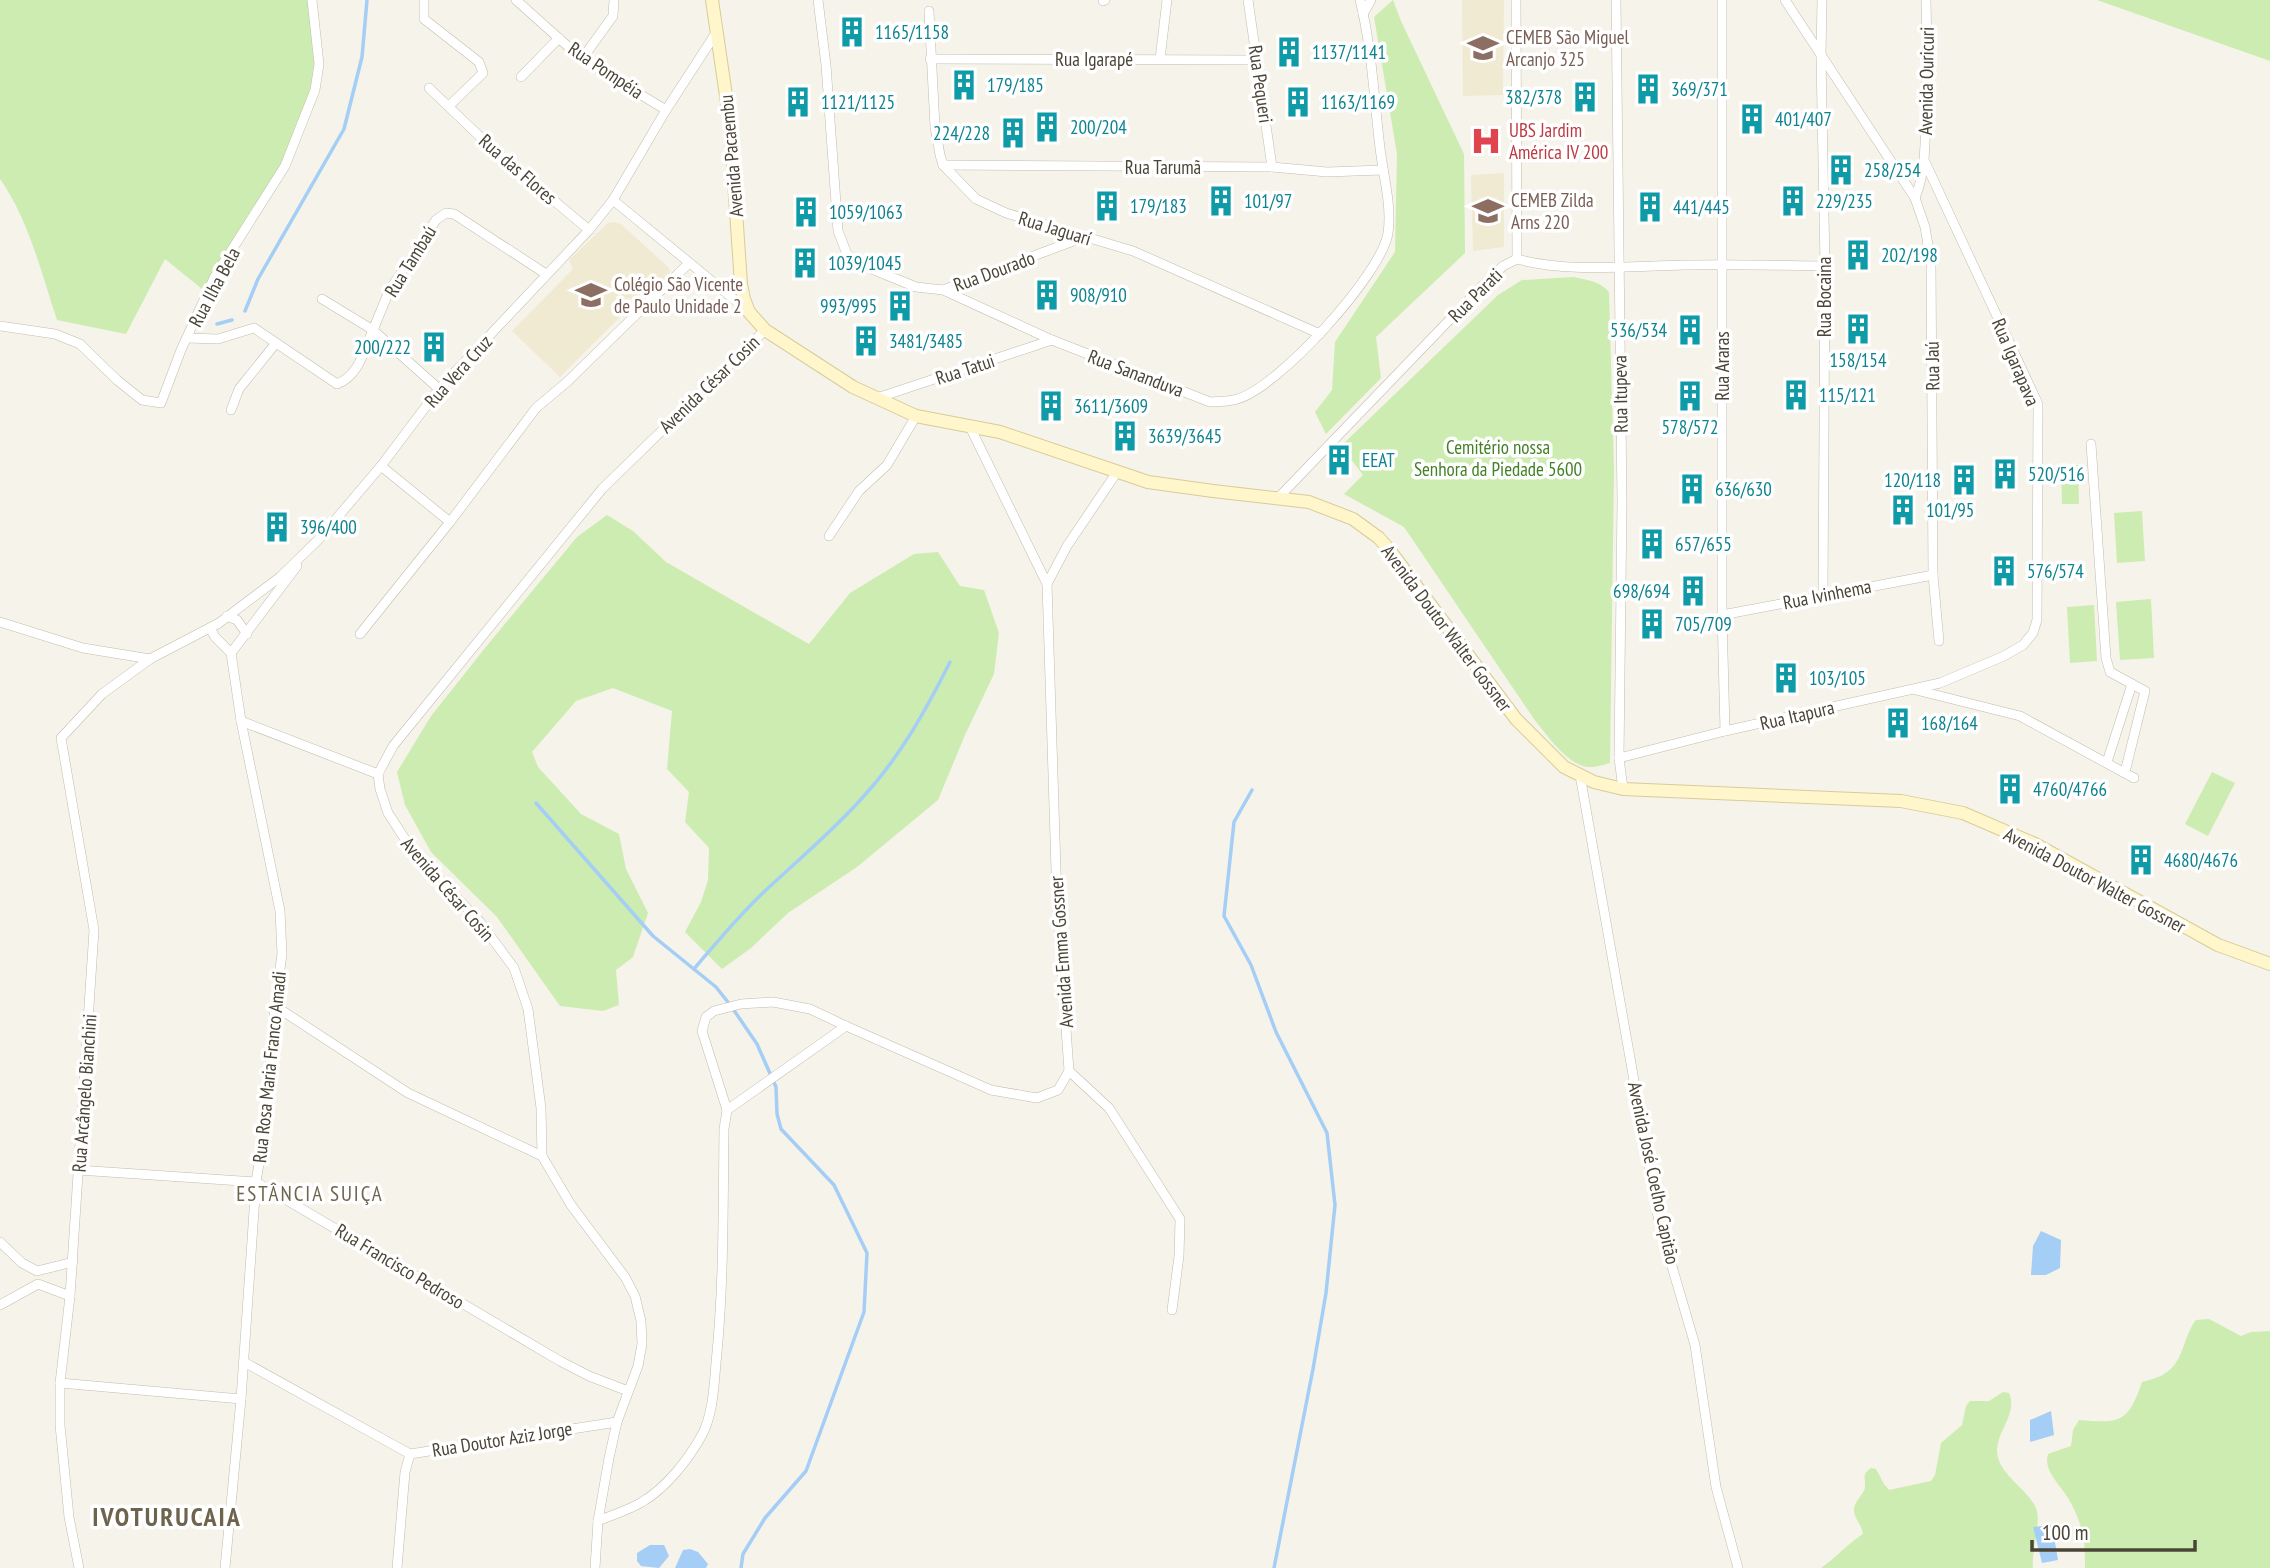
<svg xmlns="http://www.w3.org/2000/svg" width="2270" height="1568" viewBox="0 0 2270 1568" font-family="'PT Sans Narrow',sans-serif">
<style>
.education{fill:#f0ead3}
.green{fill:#cdecb1}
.water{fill:#a4cef5}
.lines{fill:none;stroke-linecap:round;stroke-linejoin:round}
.stream{stroke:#a4cef5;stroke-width:3.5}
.street-casing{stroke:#c2bcac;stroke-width:10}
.secondary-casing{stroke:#d8cc98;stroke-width:14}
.street{stroke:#fff;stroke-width:9}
.secondary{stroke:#fff6cb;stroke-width:12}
.labels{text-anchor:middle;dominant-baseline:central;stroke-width:7;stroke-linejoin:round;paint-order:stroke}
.culture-label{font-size:19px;fill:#0d838f;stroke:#fff;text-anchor:start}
.education-label{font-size:19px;fill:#785e54;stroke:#fff;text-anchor:start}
.street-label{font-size:19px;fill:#4b4537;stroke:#fff}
.health-label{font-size:19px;fill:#be3a42;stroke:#fff;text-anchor:start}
.park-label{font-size:19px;fill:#428126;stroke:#fff}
.neighbourhood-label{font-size:21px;letter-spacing:2px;fill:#6e644e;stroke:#fff}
.district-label{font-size:26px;font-weight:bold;letter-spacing:2px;fill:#6e644e;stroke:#fff}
</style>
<rect width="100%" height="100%" fill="#f6f3ea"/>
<!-- education -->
<g class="education">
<polygon points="1462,0 1504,0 1503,95 1463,96"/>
<polygon points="1504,173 1504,247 1473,251 1471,175"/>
<polygon points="614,222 621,224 669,268 670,274 636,304 630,298 618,306 622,315 560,377 512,331 573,269 569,260 608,223"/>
</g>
<!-- green -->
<g class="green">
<path d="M0 0H312L315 90 285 166 207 293 165 259 126 334 57 320C41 272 29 220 0 179Z"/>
<polygon points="1393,0 1401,21 1464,154 1465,253 1376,337 1381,378 1326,434 1315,412 1332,390 1335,342 1395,252 1397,154 1374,17"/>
<polygon points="2097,0 2270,0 2270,61"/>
<path d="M1573 277C1587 280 1600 281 1609 292L1614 470 1610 763C1603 765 1590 769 1583 766 1564 760 1546 734 1534 719L1404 527 1344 494 1363 475 1341 446 1498 295 1522 280Z"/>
<polygon points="2078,465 2079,504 2062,504 2061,466"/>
<polygon points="2142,511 2145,561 2117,563 2114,513"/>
<polygon points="607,515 633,531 666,562 809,644 850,593 914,554 938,552 960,586 984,590 999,633 994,674 965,735 938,800 857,867 788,913 751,948 722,969 685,932 701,902 708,880 709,848 685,822 689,792 667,769 672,711 613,688 576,701 532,752 538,767 581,814 619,834 626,869 648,913 633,957 616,970 619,1005 603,1011 560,1006 497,917 431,852 405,805 397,772 431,716 485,648 577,537"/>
<polygon points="2151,599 2154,658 2120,660 2116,602"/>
<polygon points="2094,605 2097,661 2070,663 2067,607"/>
<polygon points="2212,772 2235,783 2208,836 2185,824"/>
<path d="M2209 1319 2241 1336 2251 1332 2270 1331V1568H2085C2085 1553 2085 1538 2080 1524 2077 1515 2073 1506 2068 1498 2060 1484 2043 1471 2048 1454L2071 1446 2073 1430 2079 1420C2119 1423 2128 1424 2142 1382 2149 1380 2158 1378 2164 1374 2184 1363 2183 1336 2196 1320Z"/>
<path d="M2003 1392 2009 1393C2018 1413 1997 1431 1997 1450 1997 1474 2027 1488 2036 1508 2042 1522 2031 1551 2033 1568H1821C1836 1558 1847 1544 1863 1534 1862 1525 1853 1517 1854 1508 1855 1501 1863 1495 1865 1488 1866 1478 1861 1475 1871 1468L1876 1469 1884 1484 1889 1490 1931 1481 1935 1475 1941 1443 1962 1425 1966 1406 1970 1401H1989Z"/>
</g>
<!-- water -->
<g class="water">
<polygon points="2041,1231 2061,1240 2060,1268 2046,1275 2031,1275 2033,1246"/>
<polygon points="2051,1411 2054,1435 2030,1442 2030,1420"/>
<polygon points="2052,1525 2058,1560 2042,1563 2033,1527"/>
<polygon points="650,1545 664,1545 669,1556 659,1568 641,1566 637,1561 637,1553"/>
<polygon points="690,1549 698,1552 708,1564 706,1568 675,1568 683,1550"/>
</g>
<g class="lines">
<!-- stream -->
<g class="stream">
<polyline points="245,311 258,279 344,129 362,57 367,0"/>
<polyline points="217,324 232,320"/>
<polyline points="1252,790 1234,822 1224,916 1251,965 1276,1032 1327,1133 1335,1205 1326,1293 1313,1369 1274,1568"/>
<polyline points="536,803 653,936 716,987 731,1006 757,1044 776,1087 777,1114 781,1129 834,1185 867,1253 864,1312 806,1471 765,1518 743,1554 741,1568"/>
<path d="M694 969C717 942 740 914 766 890 799 859 833 831 863 797 900 757 926 710 950 662"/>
</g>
<!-- street casing -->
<g class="street-casing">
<g id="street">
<polyline points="424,0 424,19 479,62 483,73 449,106"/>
<polyline points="516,0 582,59 666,110"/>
<path d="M818 0 826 65 838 231 847 254 862 265 916 287 943 290 1052 340 1210 402C1219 401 1229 402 1237 399 1277 389 1382 274 1388 233 1392 206 1383 174 1380 148 1374 99 1372 48 1360 0"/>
<polyline points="1248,0 1272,167"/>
<polyline points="1516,0 1517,259"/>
<polyline points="1616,0 1622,501 1619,758 1623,789"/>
<polyline points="1722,0 1722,615 1725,731"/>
<polyline points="1785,0 1915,198"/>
<polyline points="1822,0 1821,57 1825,266 1823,594"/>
<path d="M1926 0C1927 38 1927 76 1926 113 1925 143 1926 171 1915 198L1925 227 1931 263 1933 575 1939 641"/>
<polyline points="1103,1 1105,0"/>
<polyline points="929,11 935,127 940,155 943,165 976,199 1006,213 1133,251 1320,334"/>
<polyline points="1363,14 1371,0"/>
<polyline points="582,59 613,16 614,0"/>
<polyline points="930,59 1257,60"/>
<polyline points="1160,59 1167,0"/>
<polyline points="521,77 559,38"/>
<polyline points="429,88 496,152 589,230"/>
<polyline points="943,165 1272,167 1327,172 1383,170"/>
<polyline points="613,200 747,310"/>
<polyline points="943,290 1084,237"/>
<polyline points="322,299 373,330 389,291 436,220 446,213 454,214 546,274"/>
<polyline points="0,326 55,334 80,344 117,380 142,400 161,403 181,350 214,278 285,166 315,90 319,64 312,0"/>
<path d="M187 338 218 339 254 328 337 384C359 376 364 350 373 330L439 389"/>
<polyline points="877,398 1052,340"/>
<polyline points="231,410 239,389 276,343"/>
<polyline points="2091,444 2106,658 2110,672 2145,691 2125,772"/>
<polyline points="381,466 450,522"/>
<path d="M1279 497 1483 285 1503 266 1517 259C1568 273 1631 266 1684 265 1731 264 1778 265 1825 266"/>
<polyline points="829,536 859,491 887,465 916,416"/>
<polyline points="1047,584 1067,546 1117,472"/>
<polyline points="1722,615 1933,575"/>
<polyline points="227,616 237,620 247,634"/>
<polyline points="0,622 83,648 150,659"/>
<polyline points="210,628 215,637 231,653"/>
<polyline points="360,634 450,522 536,408 567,382 689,263"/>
<polyline points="231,653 297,566"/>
<polyline points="1916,690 2020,716 2134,778"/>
<polyline points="241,721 378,774"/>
<polyline points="1619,758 1725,731 1940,683 2004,656 2023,645 2033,633 2037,620 2038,404 1925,162"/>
<polyline points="2107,762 2132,684"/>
<polyline points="1580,775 1659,1222 1695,1345 1716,1487 1738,1568"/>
<polyline points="275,1006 408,1093 542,1156"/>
<polyline points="1069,1071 1109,1108 1180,1219 1179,1256 1172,1310"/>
<polyline points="727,1110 846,1026"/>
<polyline points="78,1170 256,1182 560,1361 589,1376 628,1391"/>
<polyline points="0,1242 22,1263 37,1271 73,1262"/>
<polyline points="0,1305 38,1284 70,1296"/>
<polyline points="244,1362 410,1454 617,1422"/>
<polyline points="60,1383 241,1399"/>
<path d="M598 1521C612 1515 629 1510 642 1502 666 1488 688 1460 702 1435 713 1414 714 1386 716 1363 724 1285 723 1207 724 1129L727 1110 702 1031 706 1017 714 1011 741 1004 773 1002 810 1009 846 1026 991 1090 1037 1098 1058 1090 1069 1071 1057 902 1047 584 970 427"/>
<polyline points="79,1568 69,1517 60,1425 60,1383 70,1296 94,930 61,738 102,694 150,659 219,623 280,577 319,539 381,466 439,389 589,230 613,200 666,110 716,33"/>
<polyline points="225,1568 241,1399 256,1182 265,1127 275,1006 282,954 280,911 241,721 231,653"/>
<polyline points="397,1568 405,1472 410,1454"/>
<polyline points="595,1568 598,1521 609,1458 617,1422 638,1366 642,1344 641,1321 635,1296 625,1277 571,1205 542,1156 541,1108 528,1009 514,968 480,922 414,853 388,813 380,789 378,774 393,746 602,489 765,330"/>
</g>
</g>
<!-- secondary casing -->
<g class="secondary-casing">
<polyline id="secondary" points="712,0 730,123 741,284 744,299 749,312 765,330 853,387 916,416 1000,432 1148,482 1213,491 1309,502 1353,519 1379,538 1391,552 1516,719 1564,767 1594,782 1623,789 1901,801 1963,813 2035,844 2218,945 2270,964"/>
</g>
<!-- street -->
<use href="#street" class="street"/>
<!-- secondary -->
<use href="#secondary" class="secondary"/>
</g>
<!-- icons -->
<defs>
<g id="building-bare" transform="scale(2.415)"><path d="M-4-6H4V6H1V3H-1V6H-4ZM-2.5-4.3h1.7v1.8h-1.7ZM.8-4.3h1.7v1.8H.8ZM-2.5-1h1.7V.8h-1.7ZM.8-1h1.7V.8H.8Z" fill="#0f9aa8" stroke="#fff" stroke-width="2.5" paint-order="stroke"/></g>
<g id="school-bare" transform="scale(2.415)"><path d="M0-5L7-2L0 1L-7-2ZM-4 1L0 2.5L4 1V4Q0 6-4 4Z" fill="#8d6e63" stroke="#fff" stroke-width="2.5" paint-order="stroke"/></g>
<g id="hospital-bare" transform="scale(2.415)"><path d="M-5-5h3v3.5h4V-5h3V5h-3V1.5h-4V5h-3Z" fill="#e0444e" stroke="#fff" stroke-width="2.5" paint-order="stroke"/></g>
</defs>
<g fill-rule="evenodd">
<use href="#building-bare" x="852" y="32"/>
<use href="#school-bare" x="1483" y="48"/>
<use href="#building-bare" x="1289" y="52"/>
<use href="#building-bare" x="964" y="85"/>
<use href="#building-bare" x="1648" y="89"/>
<use href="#building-bare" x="1585" y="97"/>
<use href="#building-bare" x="798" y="102"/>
<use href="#building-bare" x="1298" y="102"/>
<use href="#building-bare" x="1752" y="119"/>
<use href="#building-bare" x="1047" y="127"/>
<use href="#building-bare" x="1013" y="133"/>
<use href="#hospital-bare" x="1486" y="141"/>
<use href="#building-bare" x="1841" y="170"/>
<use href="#building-bare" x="1221" y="201"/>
<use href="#building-bare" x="1793" y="201"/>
<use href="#building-bare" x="1107" y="206"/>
<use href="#building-bare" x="1650" y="207"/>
<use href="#school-bare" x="1488" y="211"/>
<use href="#building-bare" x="806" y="212"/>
<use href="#building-bare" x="1858" y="255"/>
<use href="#building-bare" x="805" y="263"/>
<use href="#school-bare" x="591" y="295"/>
<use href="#building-bare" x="1047" y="295"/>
<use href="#building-bare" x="900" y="306"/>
<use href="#building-bare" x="1858" y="329"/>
<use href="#building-bare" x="1690" y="330"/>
<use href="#building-bare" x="866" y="341"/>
<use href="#building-bare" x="434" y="347"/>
<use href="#building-bare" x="1796" y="395"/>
<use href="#building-bare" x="1690" y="396"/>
<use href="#building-bare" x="1051" y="406"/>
<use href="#building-bare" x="1125" y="436"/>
<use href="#building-bare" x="1339" y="460"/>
<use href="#building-bare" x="2005" y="474"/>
<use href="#building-bare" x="1964" y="480"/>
<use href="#building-bare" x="1692" y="489"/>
<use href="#building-bare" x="1903" y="510"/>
<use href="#building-bare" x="277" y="527"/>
<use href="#building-bare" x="1652" y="544"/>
<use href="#building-bare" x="2004" y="571"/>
<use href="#building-bare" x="1693" y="591"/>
<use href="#building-bare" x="1652" y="624"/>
<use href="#building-bare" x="1786" y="678"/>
<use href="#building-bare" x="1898" y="723"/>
<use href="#building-bare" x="2010" y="789"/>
<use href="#building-bare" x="2141" y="860"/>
</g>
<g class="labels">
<!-- culture labels -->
<g class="culture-label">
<text x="875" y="32">1165/1158</text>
<text x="1312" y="52">1137/1141</text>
<text x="987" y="85">179/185</text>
<text x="1671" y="89">369/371</text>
<text x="1562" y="97" text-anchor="end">382/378</text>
<text x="821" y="102">1121/1125</text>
<text x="1321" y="102">1163/1169</text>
<text x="1775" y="119">401/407</text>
<text x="1070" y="127">200/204</text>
<text x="990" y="133" text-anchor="end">224/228</text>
<text x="1864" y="170">258/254</text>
<text x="1244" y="201">101/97</text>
<text x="1816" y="201">229/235</text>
<text x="1130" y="206">179/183</text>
<text x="1673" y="207">441/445</text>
<text x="829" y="212">1059/1063</text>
<text x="1881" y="255">202/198</text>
<text x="828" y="263">1039/1045</text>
<text x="1070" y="295">908/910</text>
<text x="877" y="306" text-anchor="end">993/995</text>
<text x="1667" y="330" text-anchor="end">536/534</text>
<text x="889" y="341">3481/3485</text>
<text x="411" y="347" text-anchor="end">200/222</text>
<text x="1858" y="360" text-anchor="middle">158/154</text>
<text x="1819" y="395">115/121</text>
<text x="1074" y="406">3611/3609</text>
<text x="1690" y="427" text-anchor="middle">578/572</text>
<text x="1148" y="436">3639/3645</text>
<text x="1362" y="460">EEAT</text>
<text x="2028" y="474">520/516</text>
<text x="1941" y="480" text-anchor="end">120/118</text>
<text x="1715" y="489">636/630</text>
<text x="1926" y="510">101/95</text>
<text x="300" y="527">396/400</text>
<text x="1675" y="544">657/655</text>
<text x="2027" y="571">576/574</text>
<text x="1670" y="591" text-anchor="end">698/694</text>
<text x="1675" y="624">705/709</text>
<text x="1809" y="678">103/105</text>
<text x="1921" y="723">168/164</text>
<text x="2033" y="789">4760/4766</text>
<text x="2164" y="860">4680/4676</text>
</g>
<!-- education labels -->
<g class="education-label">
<text x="1506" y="37">CEMEB São Miguel<tspan x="1506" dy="22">Arcanjo 325</tspan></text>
<text x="1511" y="200">CEMEB Zilda<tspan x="1511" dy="22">Arns 220</tspan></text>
<text x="614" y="284">Colégio São Vicente<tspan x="614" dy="22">de Paulo Unidade 2</tspan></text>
</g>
<!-- street labels -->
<g class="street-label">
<text x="1094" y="59">Rua Igarapé</text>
<text transform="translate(606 70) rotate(34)">Rua Pompéia</text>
<text transform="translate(1926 81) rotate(-89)">Avenida Ouricuri</text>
<text transform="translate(1261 84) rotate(82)">Rua Pequeri</text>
<text transform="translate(731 156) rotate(-95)">Avenida Pacaembu</text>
<text x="1163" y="167">Rua Tarumã</text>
<text transform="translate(518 169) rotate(41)">Rua das Flores</text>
<text transform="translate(1055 228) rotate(17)">Rua Jaguarí</text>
<text transform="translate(410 261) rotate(-58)">Rua Tambaú</text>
<text transform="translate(994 271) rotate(-20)">Rua Dourado</text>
<text transform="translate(214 287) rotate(-62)">Rua Ilha Bela</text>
<text transform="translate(1475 295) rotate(-45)">Rua Parati</text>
<text transform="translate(1824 297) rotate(-90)">Rua Bocaina</text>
<text transform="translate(2016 362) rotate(67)">Rua Igarapava</text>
<text transform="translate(1722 366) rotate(-90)">Rua Araras</text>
<text transform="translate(1932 366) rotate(-91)">Rua Jaú</text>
<text transform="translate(965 369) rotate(-18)">Rua Tatui</text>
<text transform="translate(458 371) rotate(-48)">Rua Vera Cruz</text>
<text transform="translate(1136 373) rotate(21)">Rua Sananduva</text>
<text transform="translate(709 384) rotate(-44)">Avenida César Cosin</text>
<text transform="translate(1620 394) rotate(-91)">Rua Itupeva</text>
<text transform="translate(1827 594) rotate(-11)">Rua Ivinhema</text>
<text transform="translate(1447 628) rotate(53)">Avenida Doutor Walter Gossner</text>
<text transform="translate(1797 715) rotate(-13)">Rua Itapura</text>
<text transform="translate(2095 880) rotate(28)">Avenida Doutor Walter Gossner</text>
<text transform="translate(448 889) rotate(49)">Avenida César Cosin</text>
<text transform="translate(1061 952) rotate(-94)">Avenida Emma Gossner</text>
<text transform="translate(269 1067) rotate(-84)">Rua Rosa Maria Franco Amadi</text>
<text transform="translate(84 1093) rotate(-86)">Rua Arcângelo Bianchini</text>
<text transform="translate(1654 1173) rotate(78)">Avenida José Coelho Capitão</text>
<text transform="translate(400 1266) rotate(31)">Rua Francisco Pedroso</text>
<text transform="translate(502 1439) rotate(-9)">Rua Doutor Aziz Jorge</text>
</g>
<!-- health labels -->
<g class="health-label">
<text x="1509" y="130">UBS Jardim<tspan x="1509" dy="22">América IV 200</tspan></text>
</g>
<!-- park labels -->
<g class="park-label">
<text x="1498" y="447">Cemitério nossa<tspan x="1498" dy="22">Senhora da Piedade 5600</tspan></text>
</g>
<!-- neighbourhood labels -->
<g class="neighbourhood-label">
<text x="310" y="1193">ESTÂNCIA SUIÇA</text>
</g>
<!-- district labels -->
<g class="district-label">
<text x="167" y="1516">IVOTURUCAIA</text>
</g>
</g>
<!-- scale -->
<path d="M2032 1540v10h163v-10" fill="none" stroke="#4b4537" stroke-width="3.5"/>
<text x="2042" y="1540" font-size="21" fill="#4b4537" stroke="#ffffff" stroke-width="5" paint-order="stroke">100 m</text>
</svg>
